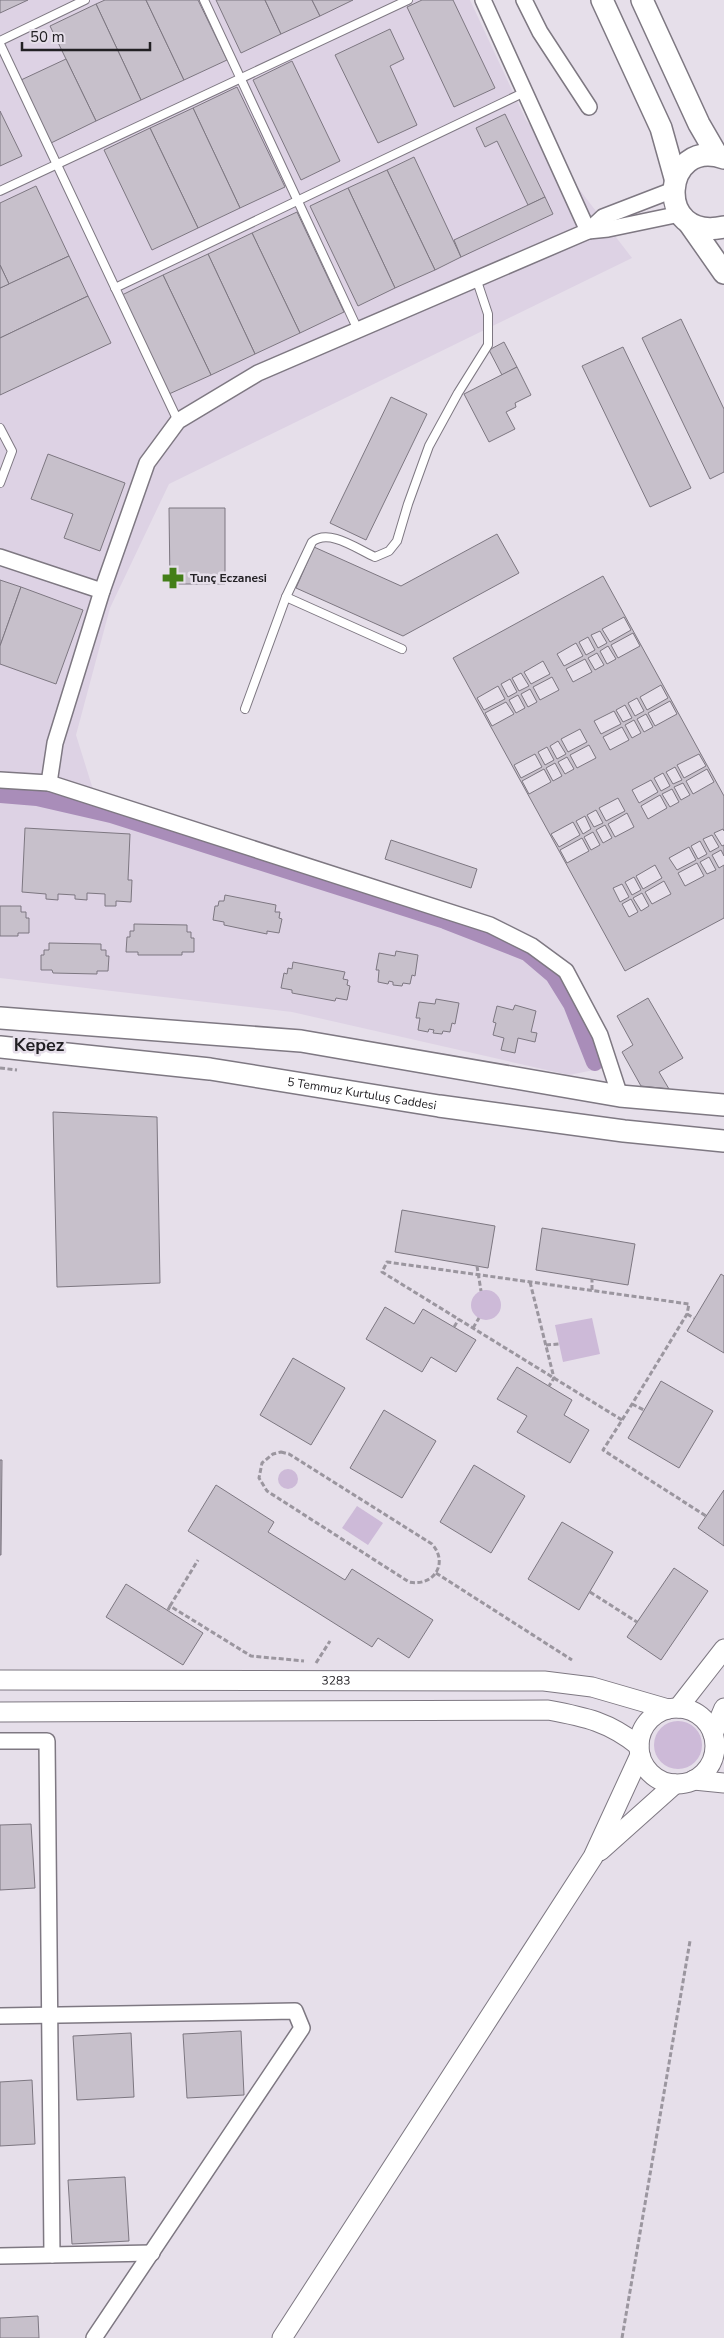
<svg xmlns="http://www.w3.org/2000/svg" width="724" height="2338" viewBox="0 0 724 2338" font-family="'Nunito Sans',sans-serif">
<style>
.built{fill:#ddd2e4}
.green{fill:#cdbad8}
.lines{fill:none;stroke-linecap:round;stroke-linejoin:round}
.canal{stroke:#a98db9;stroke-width:18}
.building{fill:#c7c0cb;stroke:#7d7781;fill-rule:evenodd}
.service-casing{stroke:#7e7882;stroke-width:10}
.minor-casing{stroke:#7e7882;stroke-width:18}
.tertiary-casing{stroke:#7e7882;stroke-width:21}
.secondary-casing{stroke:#7e7882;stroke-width:24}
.path{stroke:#9b969f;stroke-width:3;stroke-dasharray:5 2.5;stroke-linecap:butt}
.service{stroke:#fff;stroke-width:8}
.minor{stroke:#fff;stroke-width:15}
.tertiary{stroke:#fff;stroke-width:19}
.secondary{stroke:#fff;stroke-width:21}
.labels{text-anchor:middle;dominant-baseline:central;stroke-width:5;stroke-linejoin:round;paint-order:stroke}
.poi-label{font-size:12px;font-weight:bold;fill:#222024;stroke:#e6dfea;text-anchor:start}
.street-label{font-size:12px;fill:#222024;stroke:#e6dfea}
.district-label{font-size:18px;font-weight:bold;fill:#222024;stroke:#e6dfea}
</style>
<rect width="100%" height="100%" fill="#e6dfea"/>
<!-- built -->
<polygon class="built" points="0,0 470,0 526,120 632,258 169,484 110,608 76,735 96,799 240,846 495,938 554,971 599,1069 569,1075 292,1012 0,978"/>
<!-- green -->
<g class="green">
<circle cx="486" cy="1305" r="15"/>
<polygon points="592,1318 600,1354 563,1362 555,1325"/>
<circle cx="288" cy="1479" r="10"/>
<polygon points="357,1506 383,1523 368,1545 342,1528"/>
<circle cx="678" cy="1745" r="24"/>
</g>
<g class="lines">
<!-- canal -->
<polyline class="canal" points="0,794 37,797 111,814 445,920 527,952 554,975 572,1004 595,1062"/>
</g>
<!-- building -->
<g class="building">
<polygon points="0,0 28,0 0,13"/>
<polygon points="105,0 146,0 184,80 141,100 96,4"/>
<polygon points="146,0 198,0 227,60 184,80"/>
<polygon points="216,0 265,0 281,34 241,53"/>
<polygon points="265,0 312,0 320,16 281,34"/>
<polygon points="312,0 353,0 320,16"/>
<polygon points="422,0 453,0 495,88 454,107 407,7"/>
<polygon points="96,4 141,100 96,121 50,26"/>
<polygon points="390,29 404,59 390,66 417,125 378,143 335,55"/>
<polygon points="66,59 96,121 51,143 21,80"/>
<polygon points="292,61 340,161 301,180 253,80"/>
<polygon points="237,87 285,187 240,208 193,108"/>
<polygon points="193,108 240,208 198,228 150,128"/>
<polygon points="0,111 22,156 0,166"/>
<polygon points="505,114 545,197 528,205 497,141 485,147 476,128"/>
<polygon points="150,128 198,228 152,250 104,150"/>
<polygon points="414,157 461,257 435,270 387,170"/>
<polygon points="387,170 435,270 395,288 348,188"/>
<polygon points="36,186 69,256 9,284 0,265 0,203"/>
<polygon points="348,188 395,288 358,306 310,206"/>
<polygon points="545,197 553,214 461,257 454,240"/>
<polygon points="297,212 344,312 300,333 252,233"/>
<polygon points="252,233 300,333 255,354 208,254"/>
<polygon points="208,254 255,354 211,375 163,275"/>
<polygon points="69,256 88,296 0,338 0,288"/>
<polygon points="0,265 9,284 0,288"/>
<polygon points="163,275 211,375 169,394 122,295"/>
<polygon points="88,296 111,343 0,395 0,338"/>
<polygon points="681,319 724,409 724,472 710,479 642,338"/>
<polygon points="504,342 517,367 502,375 489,350"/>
<polygon points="623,347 691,488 650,507 582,366"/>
<polygon points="517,367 531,395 515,403 516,407 506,412 515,429 489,442 464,394"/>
<polygon points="391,397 427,414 366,540 330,523"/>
<polygon points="48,454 125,483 100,551 64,538 73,514 31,499"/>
<polygon points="169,508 225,508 225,584 170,584"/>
<polygon points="497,534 519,573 403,636 296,588 314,547 401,586"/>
<path d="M603 576 724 796V831L723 829 714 833 722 846 724 845V856L721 850 712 855 719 868 724 865V918L625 971 453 658ZM624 617 631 630 610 642 602 629ZM600 631 607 643 598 648 591 635ZM633 633 640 646 618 658 611 645ZM588 637 595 650 586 655 579 642ZM576 643 583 656 564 666 557 654ZM608 646 616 659 607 664 600 651ZM597 653 604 665 595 670 588 658ZM585 659 592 672 573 682 566 669ZM543 661 550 674 531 684 524 672ZM521 673 529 686 519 691 512 678ZM552 677 559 690 540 700 533 687ZM510 679 517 692 508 697 501 684ZM661 685 668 698 647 710 640 697ZM498 686 505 699 484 710 477 698ZM530 689 537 702 528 707 521 694ZM518 695 525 708 516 713 509 700ZM637 698 644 711 635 716 628 703ZM670 701 677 714 655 726 648 713ZM506 702 514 714 492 726 485 713ZM625 705 632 718 623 722 616 710ZM614 711 621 724 601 734 594 721ZM646 714 653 727 644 732 637 719ZM634 720 641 733 632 738 625 725ZM622 727 629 740 610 750 603 737ZM580 729 587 742 568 752 561 739ZM558 741 566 754 557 759 550 746ZM589 745 596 758 577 768 570 755ZM547 747 554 760 545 765 538 752ZM535 754 542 767 521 778 514 765ZM699 754 706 766 684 778 677 765ZM567 757 574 769 565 774 558 762ZM555 763 562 776 553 781 546 768ZM675 767 682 780 673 784 666 772ZM544 769 551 782 529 794 522 781ZM707 769 714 782 693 794 686 781ZM663 773 670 786 661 791 654 778ZM651 780 658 792 639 803 632 790ZM683 783 690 795 681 800 674 787ZM672 789 679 802 670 807 662 794ZM660 795 667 808 648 819 641 806ZM618 798 625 811 606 821 599 808ZM596 810 603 823 594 827 587 815ZM627 813 634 827 615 837 608 824ZM585 816 591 829 583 834 576 821ZM573 822 580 835 559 847 551 834ZM605 825 612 838 603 843 596 830ZM593 832 600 845 591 850 584 837ZM712 835 719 847 710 852 703 839ZM582 838 589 851 567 863 560 850ZM700 841 707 854 698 859 691 846ZM689 847 696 860 677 870 669 858ZM709 857 716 870 707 874 700 862ZM697 863 704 876 685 886 678 873ZM655 865 662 878 643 889 636 876ZM634 877 641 890 632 895 625 882ZM664 881 671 894 652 904 645 892ZM622 884 629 897 620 902 613 888ZM642 893 649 906 641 911 633 898ZM631 899 638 912 629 917 622 904Z"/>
<polygon points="0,580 21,587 0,646"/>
<polygon points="21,587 83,610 56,684 0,664 0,646"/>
<polygon points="25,828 130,834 128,880 132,880 131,902 116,901 116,906 105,906 105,894 87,893 87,900 75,899 75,895 58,894 58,900 46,899 46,894 22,892"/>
<polygon points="391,840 477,869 471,888 385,859"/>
<polygon points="225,895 276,905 275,912 280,912 279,918 282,919 279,933 267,931 267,934 224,925 224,922 213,920 215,906 218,906 219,901 224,901"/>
<polygon points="0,906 21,906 21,912 26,912 26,918 29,918 29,933 18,933 18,936 0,936"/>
<polygon points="134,924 187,925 187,932 191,932 191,938 194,938 194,952 182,952 182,955 138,955 138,952 126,952 127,937 130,937 130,931 134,931"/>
<polygon points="49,943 101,944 101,950 106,950 106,956 109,956 108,971 97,971 97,974 53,973 52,970 41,970 41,955 44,955 44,950 49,950"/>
<polygon points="396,951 418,955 415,976 412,975 410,984 403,983 402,986 393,985 393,982 389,981 388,984 378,982 379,970 376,970 379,953 395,956"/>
<polygon points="293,962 345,972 343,979 348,980 347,985 350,986 347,1000 336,998 335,1001 292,993 292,990 281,988 284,973 287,974 288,968 292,969"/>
<polygon points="648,998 683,1058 659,1072 669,1089 641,1086 622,1052 633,1045 617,1016"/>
<polygon points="436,999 459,1003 455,1024 452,1023 450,1032 443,1031 442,1034 433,1033 434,1030 429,1029 428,1032 418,1030 420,1018 416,1018 419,1002 435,1004"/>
<polygon points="515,1005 536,1011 531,1032 537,1033 535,1042 518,1038 515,1053 501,1050 504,1038 493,1035 496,1023 493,1022 497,1006 513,1010"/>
<polygon points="53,1112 157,1117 160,1283 57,1287"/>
<polygon points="402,1210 495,1226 488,1268 395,1252"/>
<polygon points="542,1228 635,1244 628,1285 536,1270"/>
<polygon points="721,1274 724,1276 724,1353 687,1331"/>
<polygon points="385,1307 414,1324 423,1309 476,1340 456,1372 431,1357 422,1372 366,1339"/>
<polygon points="293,1358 345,1388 311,1445 260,1415"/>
<polygon points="517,1367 572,1400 564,1415 589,1430 570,1463 517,1432 527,1416 497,1399"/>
<polygon points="661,1381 713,1411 679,1468 628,1438"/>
<polygon points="384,1410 436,1441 402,1498 350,1468"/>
<polygon points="0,1460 2,1460 1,1555 0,1555"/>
<polygon points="474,1465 525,1496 491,1553 440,1522"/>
<polygon points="216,1485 274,1522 268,1532 345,1580 352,1569 433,1620 409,1658 378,1638 372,1647 188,1531"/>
<polygon points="724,1490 724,1546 698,1528"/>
<polygon points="562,1522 613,1552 579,1610 528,1579"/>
<polygon points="674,1568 708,1591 661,1660 627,1637"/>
<polygon points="126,1584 203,1633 183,1665 106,1617"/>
<polygon points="31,1824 35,1888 0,1890 0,1825"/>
<polygon points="241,2031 244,2095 187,2098 183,2034"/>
<polygon points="131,2033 134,2097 77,2100 73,2036"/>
<polygon points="32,2080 35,2144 0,2146 0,2082"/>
<polygon points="125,2177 129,2241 72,2244 68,2180"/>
<polygon points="38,2316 39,2338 0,2338 0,2318"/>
</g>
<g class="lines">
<!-- service casing -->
<g class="service-casing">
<g id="service">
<polyline points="204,0 358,330"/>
<polyline points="0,41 85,0"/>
<polyline points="0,44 178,421"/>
<polyline points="0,191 408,0"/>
<polyline points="115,288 525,92"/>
<polyline points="0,428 12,451 0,483"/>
<polyline points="286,597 402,649"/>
<path d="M245 709 286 597 312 542C329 528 357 549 375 557L389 551 397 541 408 504 429 446 458 393 488 345V314L476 278"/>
</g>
</g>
<!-- minor casing -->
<g class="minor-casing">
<g id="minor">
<polyline points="483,0 588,231"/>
<polyline points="524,0 540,32 589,107"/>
<polyline points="588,231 603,217 673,190"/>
<polyline points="0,557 102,591"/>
<polyline points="0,780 49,783 490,925 532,946 566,971 600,1035 620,1096"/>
<polyline points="49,783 55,743 102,591 147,463 178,421 258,373 588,231 608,229 680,214"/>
<polyline points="0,1741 47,1741 52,2255"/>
<polyline points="0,2016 295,2011 302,2028 94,2338"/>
<polyline points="0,2256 152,2253"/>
</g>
</g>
<!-- tertiary casing -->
<g class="tertiary-casing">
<g id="tertiary">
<path id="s1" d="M0 1680 544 1681 592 1687 668 1709"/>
<polyline points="678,1708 724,1649"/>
<circle cx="677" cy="1746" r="38"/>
<path d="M0 1712 548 1710C586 1717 609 1722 639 1746"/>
<polyline points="713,1734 724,1708"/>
<polyline points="694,1780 724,1783"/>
<polyline points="600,1851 675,1784"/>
<polyline points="282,2338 593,1857 640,1755"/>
</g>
</g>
<!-- secondary casing -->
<g class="secondary-casing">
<g id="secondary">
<polyline points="602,0 661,128 675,178"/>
<polyline points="642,0 699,124 717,155"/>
<path d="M724 158C662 136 653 243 724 227"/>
<polyline points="689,223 724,273"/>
<polyline points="0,1018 301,1041 620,1096 724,1105"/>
<path id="s2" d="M0 1047 210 1069 439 1106 624 1131 724 1141"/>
</g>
</g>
<!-- path -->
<g class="path">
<polyline points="0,1068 17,1070"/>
<polyline points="477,1266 481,1291"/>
<polyline points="530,1282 554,1378 549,1386"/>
<polyline points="592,1290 592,1279"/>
<polyline points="687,1314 694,1318"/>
<polyline points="454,1327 459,1319"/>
<polyline points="473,1328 479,1318"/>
<polyline points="546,1345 559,1344"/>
<polyline points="632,1404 644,1410"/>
<path d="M622 1420 382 1272 387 1262 689 1304 687 1314C659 1360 632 1405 603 1450L706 1516"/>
<path d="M281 1452 289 1454 432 1544C449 1563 434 1587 409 1582L267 1491 259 1478 262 1463 273 1454Z"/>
<polyline points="436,1573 572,1660"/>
<polyline points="590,1592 637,1622"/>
<polyline points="170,1606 198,1560"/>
<polyline points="168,1610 170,1606 251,1656 304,1661"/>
<polyline points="316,1663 330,1641"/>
<polyline points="622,2338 690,1941"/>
</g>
<!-- service -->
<use href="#service" class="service"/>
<!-- minor -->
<use href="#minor" class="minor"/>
<!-- tertiary -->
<use href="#tertiary" class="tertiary"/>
<!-- secondary -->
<use href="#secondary" class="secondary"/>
</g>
<!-- icons -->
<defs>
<g id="pharmacy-bare" transform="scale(1.725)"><path d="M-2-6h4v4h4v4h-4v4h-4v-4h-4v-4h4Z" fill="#437e18" stroke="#e6dfea" stroke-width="2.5" paint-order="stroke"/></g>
</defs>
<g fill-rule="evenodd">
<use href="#pharmacy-bare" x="173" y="578"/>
</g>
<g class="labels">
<!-- poi labels -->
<g class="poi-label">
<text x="190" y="578">Tunç Eczanesi</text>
</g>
<!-- street labels -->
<g class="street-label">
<text stroke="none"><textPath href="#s2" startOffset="365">5 Temmuz Kurtuluş Caddesi</textPath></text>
<text stroke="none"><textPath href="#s1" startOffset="336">3283</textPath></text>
</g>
<!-- district labels -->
<g class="district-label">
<text x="39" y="1045">Kepez</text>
</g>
</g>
<!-- scale -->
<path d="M22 42v8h128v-8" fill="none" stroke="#222024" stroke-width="2.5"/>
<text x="30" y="42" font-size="15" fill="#222024" stroke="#e6dfea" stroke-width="4" paint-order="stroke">50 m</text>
</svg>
